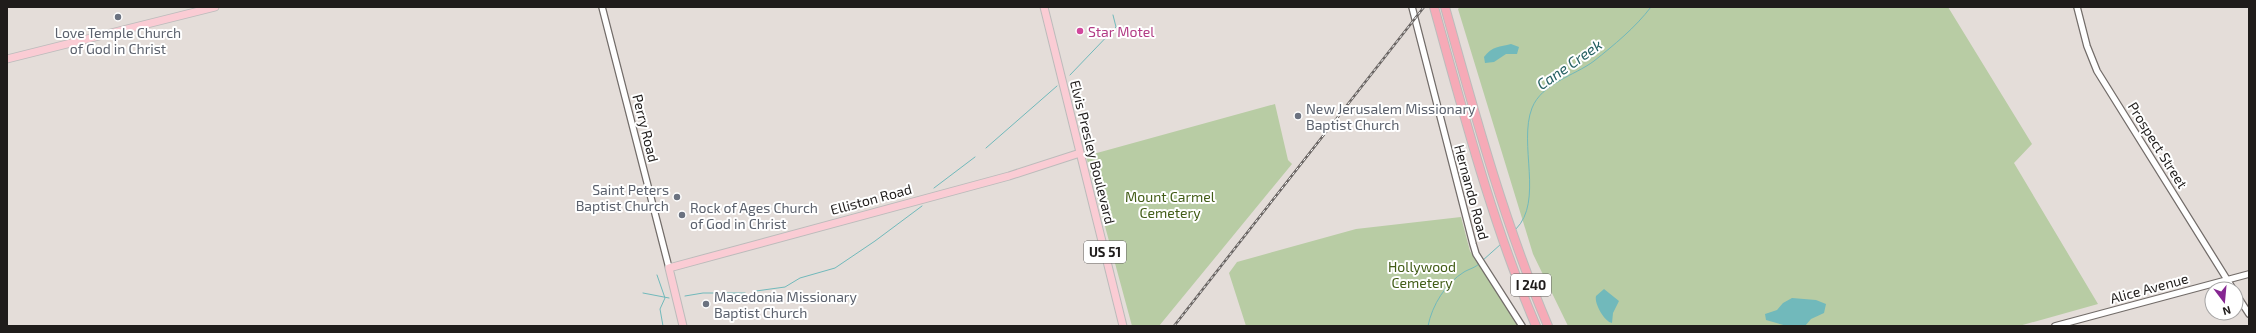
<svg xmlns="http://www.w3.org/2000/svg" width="2256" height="333" viewBox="0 0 2256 333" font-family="'Exo 2',sans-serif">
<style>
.green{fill:#b8cca4}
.water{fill:#71b9bb}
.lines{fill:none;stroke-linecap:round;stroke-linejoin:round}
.stream{stroke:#71b9bb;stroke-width:1}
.minor-casing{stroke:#726c69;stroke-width:8}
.major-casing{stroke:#bcbbbb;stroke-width:9}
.highway-casing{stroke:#bcbbbb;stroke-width:10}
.minor{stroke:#fff;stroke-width:5.5}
.major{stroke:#faccd4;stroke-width:7}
.highway{stroke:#f6aab7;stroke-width:8}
.rail-casing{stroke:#696462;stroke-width:2.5}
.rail{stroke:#fff;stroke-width:1;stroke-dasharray:3;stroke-linecap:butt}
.worship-dot{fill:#6b7280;stroke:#fff;stroke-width:1.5}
.hotel-dot{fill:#d1479c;stroke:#fff;stroke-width:1.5}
.labels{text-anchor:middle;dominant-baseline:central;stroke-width:4;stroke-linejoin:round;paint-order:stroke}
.shield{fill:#fff;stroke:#62605f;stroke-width:1}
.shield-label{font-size:13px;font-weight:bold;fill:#1f1c1b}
.hotel-label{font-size:14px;fill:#b23c85;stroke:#fff;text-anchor:start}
.worship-label{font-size:14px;fill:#5b616d;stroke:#fff;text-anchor:start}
.street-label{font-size:14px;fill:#1f1c1b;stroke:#fff}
.park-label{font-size:14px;fill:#425d17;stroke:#fff}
.water-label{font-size:15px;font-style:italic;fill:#235f61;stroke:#fff}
</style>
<rect width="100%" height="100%" fill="#e4ddd9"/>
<!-- green -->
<g class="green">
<polygon points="1460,7 1948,7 2032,144 2014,163 2098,304 2019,326 1568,326 1533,254 1458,9"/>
<polygon points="1275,104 1288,160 1292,164 1159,326 1132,326 1086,156"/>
<polygon points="1461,217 1470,251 1520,326 1246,326 1229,273 1237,262 1356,229"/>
</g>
<!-- water -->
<g class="water">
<path d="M1511 44 1519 47 1517 54H1506L1494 62 1485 63 1484 57C1492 46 1500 47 1511 44Z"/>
<path d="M1604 289 1619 301 1613 313 1612 323C1605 322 1594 304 1596 296Z"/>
<polygon points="1792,298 1816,300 1826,304 1824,313 1811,319 1805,326 1787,326 1766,320 1765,314 1777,310 1783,303"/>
</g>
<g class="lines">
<!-- stream -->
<g class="stream">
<polyline points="1070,75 1116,27 1113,15"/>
<polyline points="986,148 1057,86"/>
<polyline points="934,188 975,157"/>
<path d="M1516 229C1544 201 1518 144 1532 108 1542 83 1574 76 1594 61 1614 45 1635 28 1651 7"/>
<polyline points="1482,261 1501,244"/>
<polyline points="657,275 665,298 660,309 663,326"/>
<polyline points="756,291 785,287 800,278 835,268 875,241 922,206"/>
<polyline points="643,293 669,298"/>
<polyline points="685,296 703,293 745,293"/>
<path d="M1428 326C1432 305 1446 283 1464 272 1469 269 1475 268 1480 263"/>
</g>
<!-- minor casing -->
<g class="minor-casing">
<g id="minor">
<polyline points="602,7 669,268"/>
<polyline points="1412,7 1473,244 1476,254 1522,326"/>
<polyline points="2077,7 2087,46 2097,71 2233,289"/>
<polyline points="2236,294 2249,314"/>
<polyline points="2055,326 2249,274"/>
</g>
</g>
<!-- major casing -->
<g class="major-casing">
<g id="major">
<polyline points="1044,7 1123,326"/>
<polyline points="7,59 215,7"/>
<polyline points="683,326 669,268 1009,176 1080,153"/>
</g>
</g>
<!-- highway casing -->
<g class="highway-casing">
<g id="highway">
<path d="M1434 7C1464 115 1492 223 1536 326"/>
<path d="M1445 7C1475 115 1504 222 1548 326"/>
</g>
</g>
<!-- minor -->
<use href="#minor" class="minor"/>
<!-- major -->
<use href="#major" class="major"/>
<!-- highway -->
<use href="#highway" class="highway"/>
<!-- rail casing -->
<g class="rail-casing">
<polyline id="rail" points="1174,326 1424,7"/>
</g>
<!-- rail -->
<use href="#rail" class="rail"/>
</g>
<!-- markers -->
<g class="worship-dot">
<circle cx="118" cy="17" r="4"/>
<circle cx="1298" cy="116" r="4"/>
<circle cx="677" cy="197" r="4"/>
<circle cx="682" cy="215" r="4"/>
<circle cx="706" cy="304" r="4"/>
</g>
<circle class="hotel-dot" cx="1080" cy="31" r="4"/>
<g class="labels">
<!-- shield labels -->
<g class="shield">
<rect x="1084" y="241" width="42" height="22" rx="3"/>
<rect x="1511" y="274" width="40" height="22" rx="3"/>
</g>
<g class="shield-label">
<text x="1105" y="252">US 51</text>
<text x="1531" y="285">I 240</text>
</g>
<!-- hotel labels -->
<g class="hotel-label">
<text x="1088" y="31">Star Motel</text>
</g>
<!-- worship labels -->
<g class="worship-label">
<text x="118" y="32" text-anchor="middle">Love Temple Church<tspan x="118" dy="16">of God in Christ</tspan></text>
<text x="1306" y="108">New Jerusalem Missionary<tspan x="1306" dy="16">Baptist Church</tspan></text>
<text x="669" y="189" text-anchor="end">Saint Peters<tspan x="669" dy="16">Baptist Church</tspan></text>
<text x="690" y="207">Rock of Ages Church<tspan x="690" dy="16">of God in Christ</tspan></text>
<text x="714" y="296">Macedonia Missionary<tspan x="714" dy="16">Baptist Church</tspan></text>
</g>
<!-- street labels -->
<g class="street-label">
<text transform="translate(646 128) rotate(76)">Perry Road</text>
<text transform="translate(2158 145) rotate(58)">Prospect Street</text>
<text transform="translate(1093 152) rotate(76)">Elvis Presley Boulevard</text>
<text transform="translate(1472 192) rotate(75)">Hernando Road</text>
<text transform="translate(871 199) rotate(-15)">Elliston Road</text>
<text transform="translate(2149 288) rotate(-15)">Alice Avenue</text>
</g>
<!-- park labels -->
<g class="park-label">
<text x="1170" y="196">Mount Carmel<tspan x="1170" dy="16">Cemetery</tspan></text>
<text x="1422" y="266">Hollywood<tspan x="1422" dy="16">Cemetery</tspan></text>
</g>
<!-- water labels -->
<g class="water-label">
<text transform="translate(1569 64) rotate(-35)">Cane Creek</text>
</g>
</g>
<!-- border -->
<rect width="2256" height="333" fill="none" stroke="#1f1c1b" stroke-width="16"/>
<!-- north arrow -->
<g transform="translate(2224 301) rotate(164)"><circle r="19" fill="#ffffff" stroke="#a5a4a4"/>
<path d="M0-3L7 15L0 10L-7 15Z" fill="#852691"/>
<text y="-6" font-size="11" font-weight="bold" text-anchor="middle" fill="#1f1c1b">N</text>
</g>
</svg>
